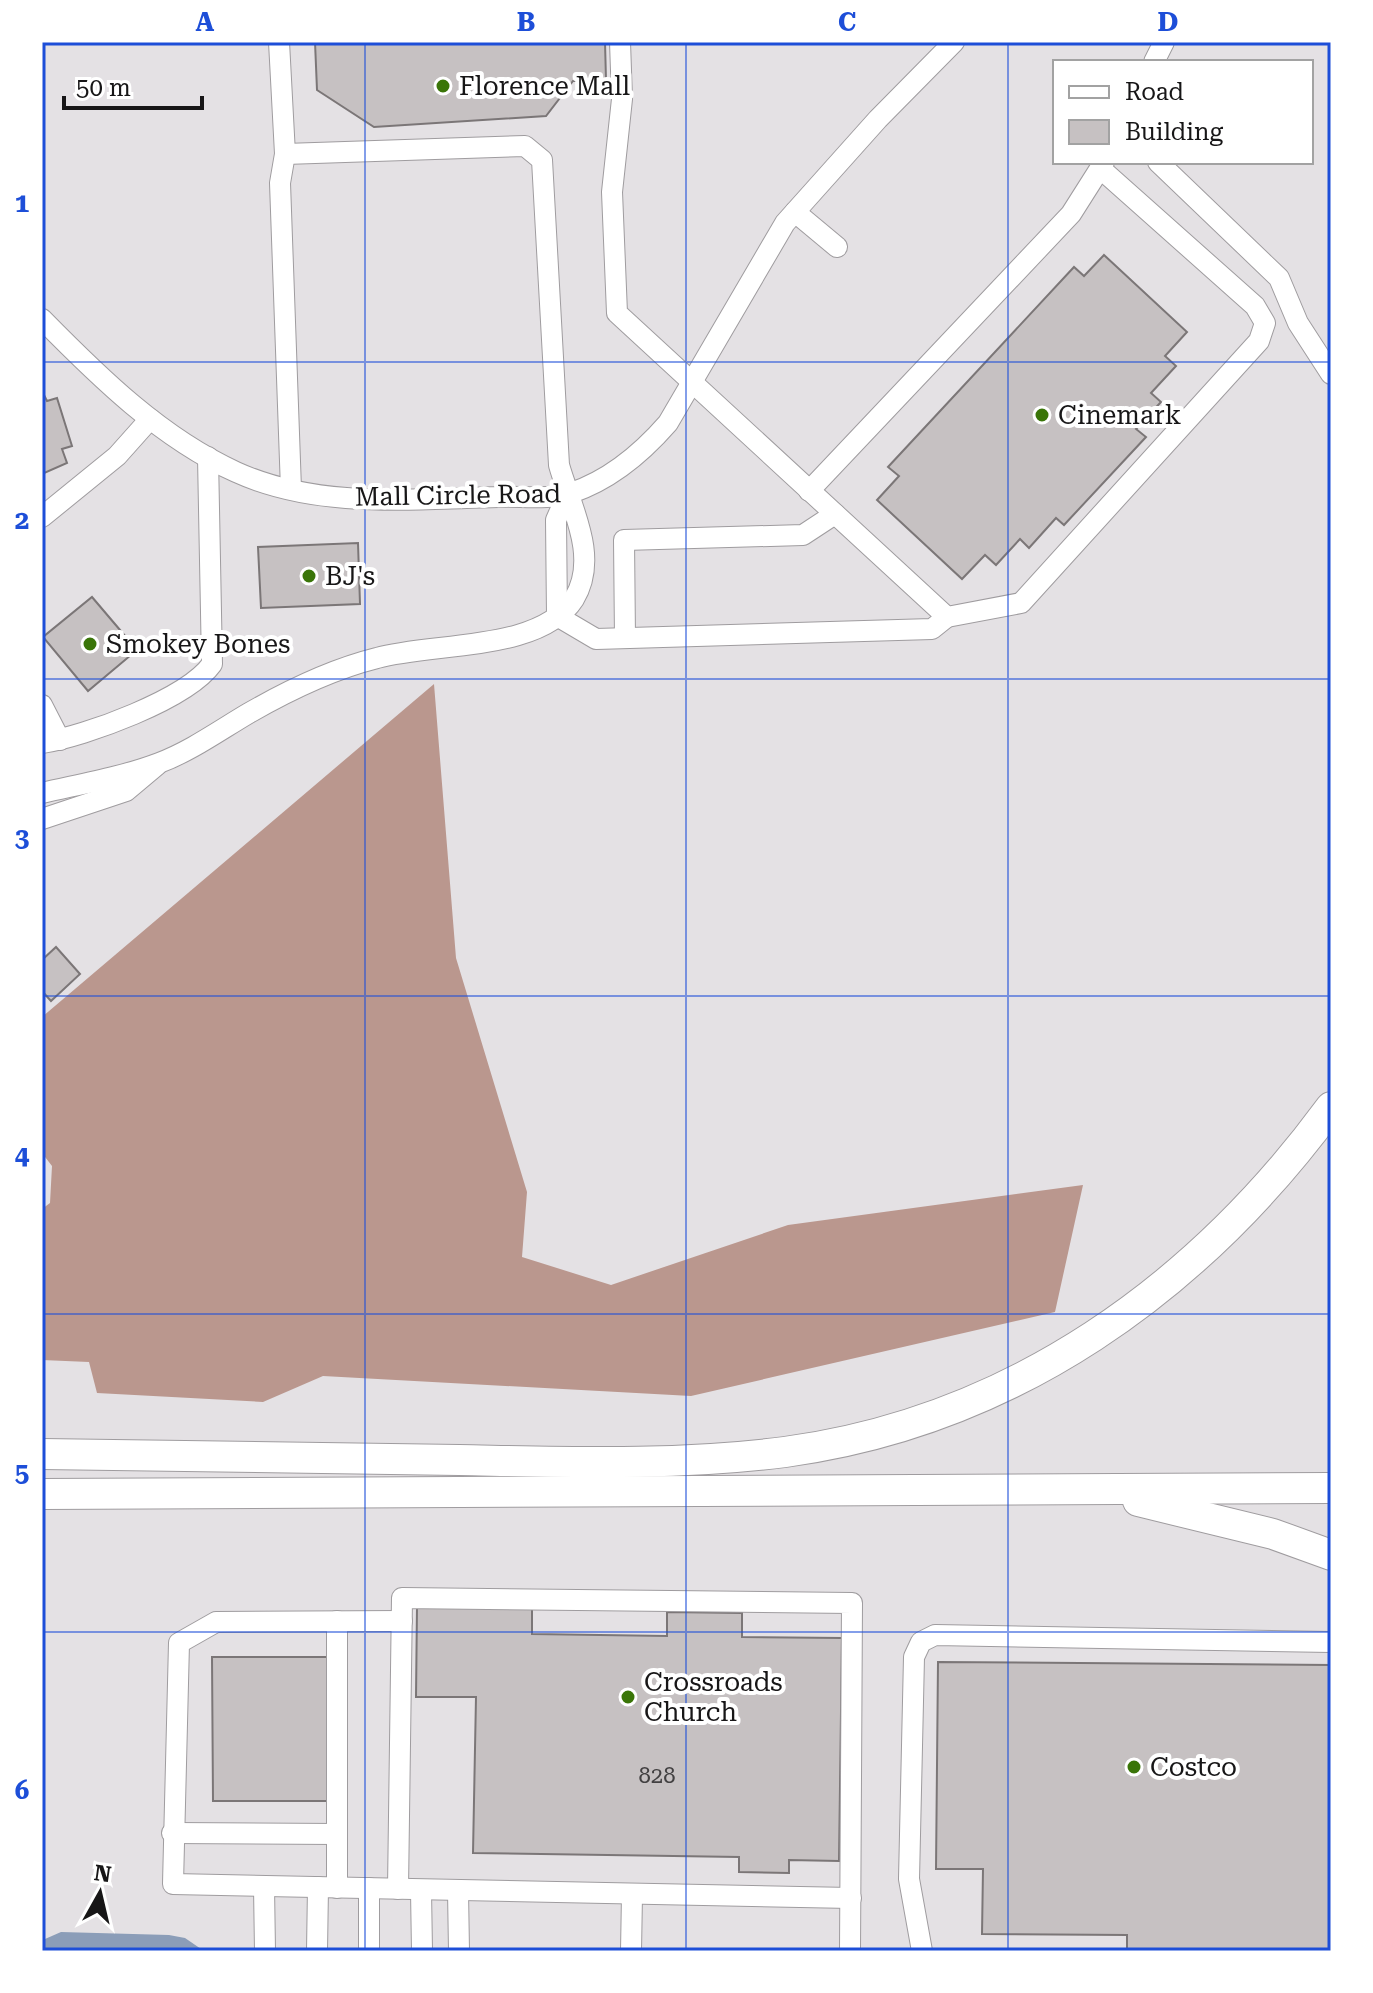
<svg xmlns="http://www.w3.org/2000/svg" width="1373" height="1993" viewBox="0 0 1373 1993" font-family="'Roboto Serif',serif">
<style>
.forest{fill:#ba978e}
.water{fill:#8b9db8}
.building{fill:#c6c1c2;stroke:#7b7677;stroke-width:2}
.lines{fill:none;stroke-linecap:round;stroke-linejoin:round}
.minor-casing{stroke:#9f9c9f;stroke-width:22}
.highway-casing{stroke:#9f9c9f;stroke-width:32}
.minor{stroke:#fff;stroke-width:20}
.highway{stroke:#fff;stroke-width:30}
.grid{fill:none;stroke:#1d4ed8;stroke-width:2;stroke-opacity:0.55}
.poi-dot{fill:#3a7508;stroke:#fff;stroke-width:3}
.labels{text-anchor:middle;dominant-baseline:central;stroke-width:8;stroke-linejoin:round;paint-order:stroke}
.number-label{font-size:22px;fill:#434142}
.poi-label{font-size:26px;fill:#171617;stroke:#fff;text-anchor:start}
.street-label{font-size:26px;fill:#171617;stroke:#fff}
.neatline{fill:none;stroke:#1d4ed8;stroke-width:3}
.grid-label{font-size:26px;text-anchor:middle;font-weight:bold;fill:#1d4ed8}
</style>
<rect width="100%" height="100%" fill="#e4e1e4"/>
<!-- forest -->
<polygon class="forest" points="434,684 456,958 527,1192 522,1257 611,1285 788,1225 1083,1185 1055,1312 691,1396 323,1376 263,1402 97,1393 89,1362 42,1360 42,1209 50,1203 52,1166 42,1153 42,1017"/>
<!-- water -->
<polygon class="water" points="61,1932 169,1935 185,1938 204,1951 42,1951 45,1939"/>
<!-- building -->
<g class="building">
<polygon points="315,42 605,42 606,80 573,81 546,116 374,127 317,90"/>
<polygon points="1104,255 1187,332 1165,356 1176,366 1151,393 1161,402 1136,429 1146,437 1064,525 1056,518 1029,548 1020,539 996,565 985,555 962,579 877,500 899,476 888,467 1074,267 1084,276"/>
<polygon points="42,391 47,401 57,398 72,446 62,449 67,463 42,474"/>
<polygon points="358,543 360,604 261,608 258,547"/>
<polygon points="92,597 137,650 88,691 43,637"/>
<polygon points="56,947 80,974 51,1001 42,991 42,960"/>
<polygon points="417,1607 532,1609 532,1634 667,1636 667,1612 742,1613 742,1637 842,1638 839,1861 789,1860 789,1873 739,1872 739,1857 473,1853 476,1697 416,1697"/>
<polygon points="212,1657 330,1657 330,1801 213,1801"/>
<polygon points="938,1662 1331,1665 1329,1951 1127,1951 1127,1935 982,1934 983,1869 936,1869"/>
</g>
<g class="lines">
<!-- minor casing -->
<g class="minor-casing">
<g id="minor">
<polyline points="279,42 285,154 280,183 291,489"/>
<polyline points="620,42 622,99 612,192 617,313 947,617 1021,603 1259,341 1265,323 1255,306 1101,169"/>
<polyline points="1154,62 1164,42"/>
<polyline points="1158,162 1279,278 1298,323 1331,374"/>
<polyline points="795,212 837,247"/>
<path d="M42 319C99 377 161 438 236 472 317 509 412 499 498 497 520 496 550 500 571 493 610 480 641 454 668 423L785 223 878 119 954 42"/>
<polyline points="809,491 1071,214 1104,162"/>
<polyline points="42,517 117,456 150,419"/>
<polyline points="557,616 596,639 932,629 947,617"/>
<polyline points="557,616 556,520 567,495"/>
<polyline points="625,638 624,540 803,535 835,514"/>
<polyline points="42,705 60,740"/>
<path d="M42 743C86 736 187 699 212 664L208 457"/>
<path d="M42 793C81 784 122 777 159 763 191 751 220 730 249 713 289 690 333 669 377 658 434 642 540 652 574 599 600 557 570 505 559 465L542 160 525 146 285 154"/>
<polyline points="42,819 126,791 157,765"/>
<polyline points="402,1621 216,1622 179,1643 173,1884 851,1898"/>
<polyline points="172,1833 337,1834"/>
<polyline points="264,1887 265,1951"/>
<polyline points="337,1888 337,1621"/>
<polyline points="398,1889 402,1598 852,1603 850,1951"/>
<polyline points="421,1891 422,1951"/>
<polyline points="458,1891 459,1951"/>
<polyline points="317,1951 318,1887"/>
<polyline points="369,1951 369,1888"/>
<polyline points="631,1951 632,1895"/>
<polyline points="922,1951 909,1879 914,1657 921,1642 935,1635 1331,1642"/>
</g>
</g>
<!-- highway casing -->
<g class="highway-casing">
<g id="highway">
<path d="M42 1454C181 1456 320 1458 459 1460 568 1462 677 1466 785 1452 1013 1421 1197 1289 1331 1107"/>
<polyline points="42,1494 1331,1488"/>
<polyline points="1138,1501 1273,1534 1331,1555"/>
</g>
</g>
<!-- minor -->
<use href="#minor" class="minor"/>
<!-- highway -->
<use href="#highway" class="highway"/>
</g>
<!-- grid -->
<path class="grid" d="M365 42V1951M686 42V1951M1008 42V1951M42 362H1331M42 679H1331M42 996H1331M42 1314H1331M42 1632H1331"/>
<!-- markers -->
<g class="poi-dot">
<circle cx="443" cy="86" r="8"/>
<circle cx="1042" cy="415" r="8"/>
<circle cx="309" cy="576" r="8"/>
<circle cx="90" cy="644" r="8"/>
<circle cx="628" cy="1697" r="8"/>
<circle cx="1134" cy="1767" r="8"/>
</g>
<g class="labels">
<!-- number labels -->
<g class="number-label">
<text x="657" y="1775">828</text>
</g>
<!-- poi labels -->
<g class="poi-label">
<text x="459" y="86">Florence Mall</text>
<text x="1058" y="415">Cinemark</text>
<text x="325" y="576">BJ's</text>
<text x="106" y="644">Smokey Bones</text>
<text x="644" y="1682">Crossroads<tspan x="644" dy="30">Church</tspan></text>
<text x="1150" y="1767">Costco</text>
</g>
<!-- street labels -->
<g class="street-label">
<text transform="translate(458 495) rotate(-1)">Mall Circle Road</text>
</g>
</g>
<!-- border -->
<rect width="1373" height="1993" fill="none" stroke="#ffffff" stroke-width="88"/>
<!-- legend -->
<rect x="1053" y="60" width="260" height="104" fill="#ffffff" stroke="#a2a2a2" stroke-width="2"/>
<rect x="1069" y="86" width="40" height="12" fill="#ffffff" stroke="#a2a2a2" stroke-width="2"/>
<text x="1125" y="100" font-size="24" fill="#171617">Road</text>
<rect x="1069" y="120" width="40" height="24" fill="#c6c1c2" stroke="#a2a2a2" stroke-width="2"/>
<text x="1125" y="140" font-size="24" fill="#171617">Building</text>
<!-- north arrow -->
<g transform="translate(100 1893) rotate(8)" stroke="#ffffff" stroke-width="6" paint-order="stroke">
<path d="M0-6L14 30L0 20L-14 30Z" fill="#171617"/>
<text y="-12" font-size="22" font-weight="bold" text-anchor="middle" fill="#171617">N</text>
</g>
<!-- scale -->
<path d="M64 96v12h138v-12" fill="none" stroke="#171617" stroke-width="4"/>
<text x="76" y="96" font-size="24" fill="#171617" stroke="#ffffff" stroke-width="6" paint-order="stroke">50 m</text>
<rect x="44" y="44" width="1285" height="1905" class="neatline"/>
<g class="grid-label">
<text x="205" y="31">A</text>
<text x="526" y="31">B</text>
<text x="847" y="31">C</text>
<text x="1168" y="31">D</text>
<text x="22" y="212">1</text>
<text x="22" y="529">2</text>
<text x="22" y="847">3</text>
<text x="22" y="1164">4</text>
<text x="22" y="1482">5</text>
<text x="22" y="1799">6</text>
</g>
</svg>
